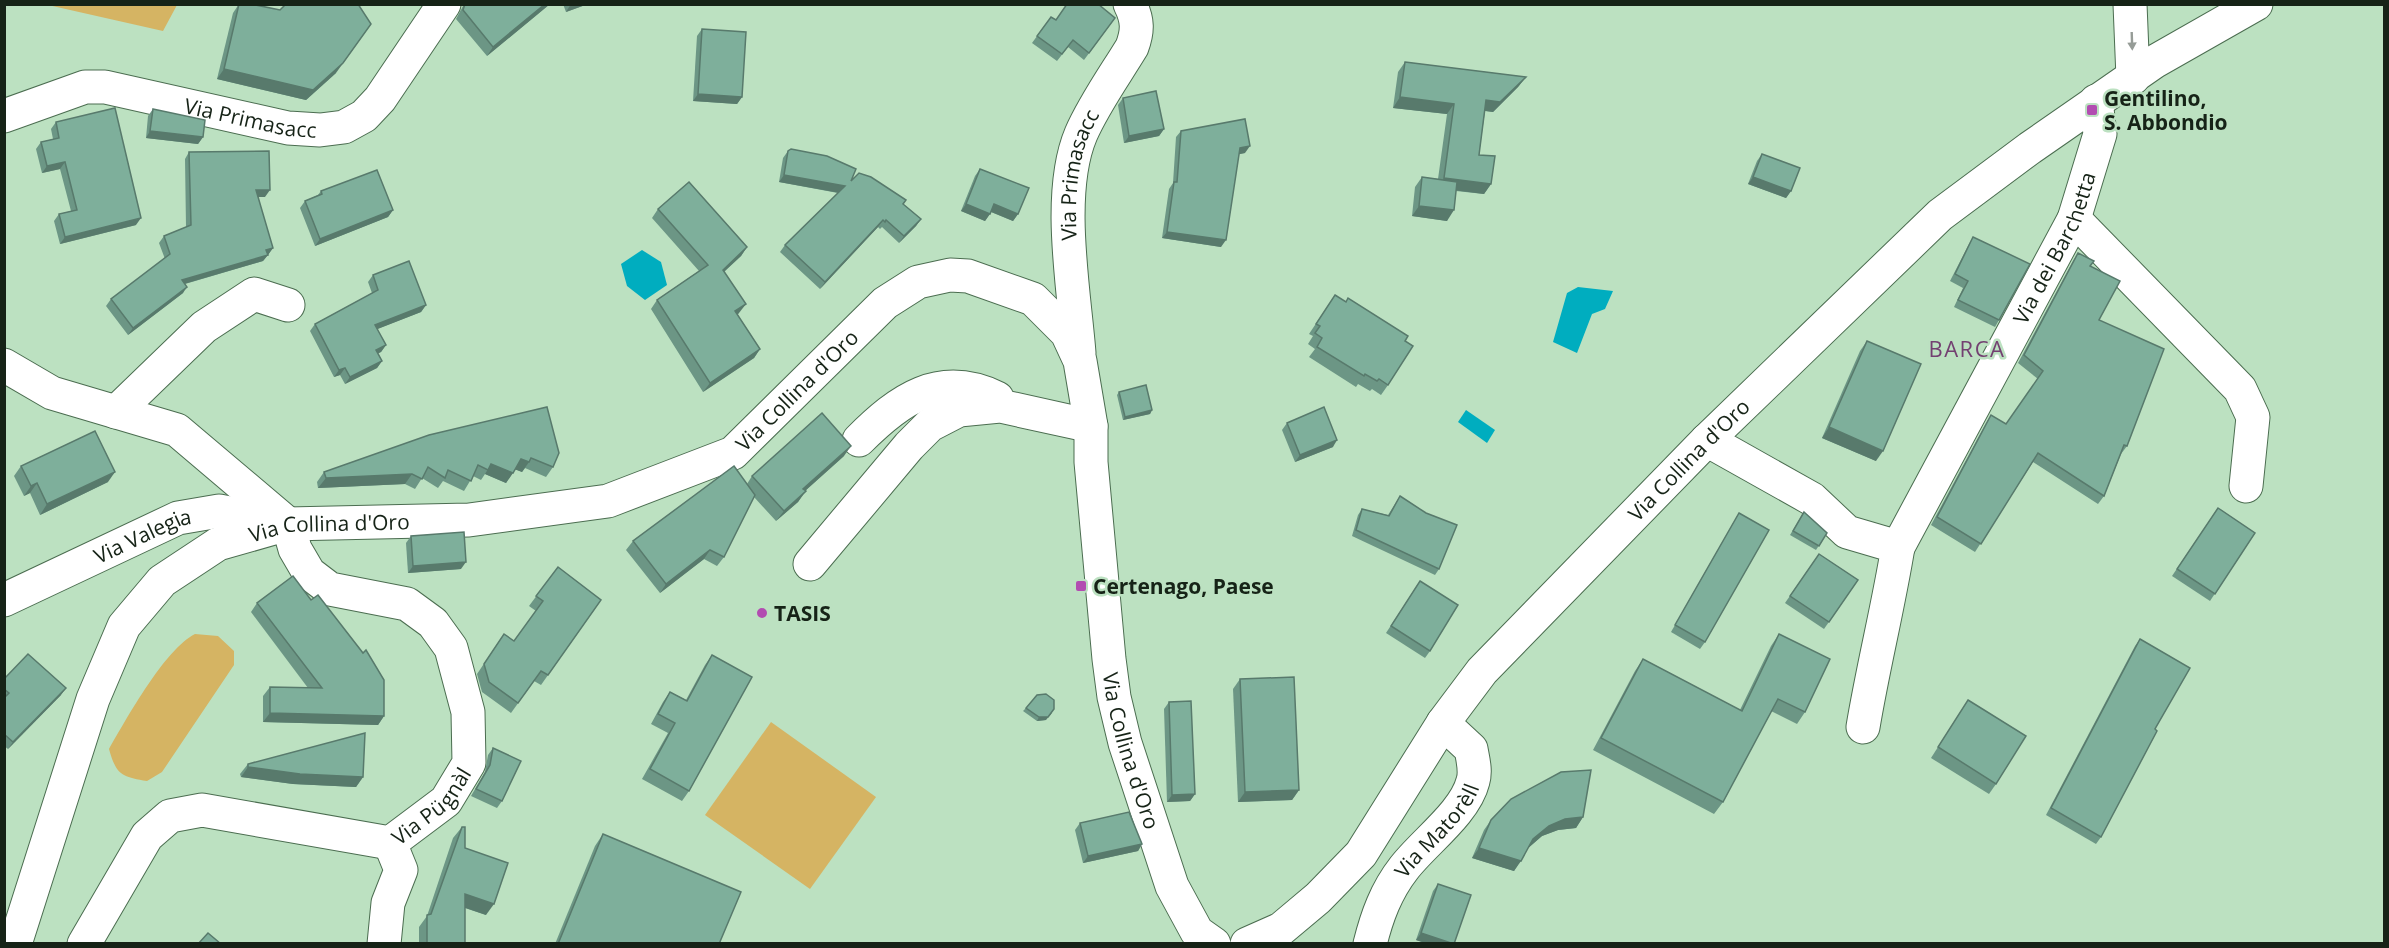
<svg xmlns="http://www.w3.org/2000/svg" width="2389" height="948" viewBox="0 0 2389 948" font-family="'Open Sans',sans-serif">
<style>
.green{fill:#d5b463}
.water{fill:#00adbf}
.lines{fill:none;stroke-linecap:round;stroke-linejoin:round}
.minor-casing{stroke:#4b6d50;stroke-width:35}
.minor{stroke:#fff;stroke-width:33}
.wall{fill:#6c9685}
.shaded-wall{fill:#587a6c}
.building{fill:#7eaf9b;stroke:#587a6c;stroke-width:1.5}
.oneway{fill:#969c97}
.poi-dot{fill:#b24cb1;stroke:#bce1c1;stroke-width:2}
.labels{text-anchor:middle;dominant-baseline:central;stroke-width:5;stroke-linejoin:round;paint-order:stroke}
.poi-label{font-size:21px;font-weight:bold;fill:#162317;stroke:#bce1c1;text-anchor:start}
.street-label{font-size:21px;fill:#162317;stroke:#bce1c1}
.neighbourhood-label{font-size:22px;letter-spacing:1.5px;fill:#734071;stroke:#bce1c1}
</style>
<rect width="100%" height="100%" fill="#bce1c1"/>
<!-- green -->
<g class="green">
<polygon points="48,5 177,5 163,31"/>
<path d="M195 634 218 636 234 651V665L162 772 147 781C121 777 116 774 109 749 127 718 165 649 195 634Z"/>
<polygon points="771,722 876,797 810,889 705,815"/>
</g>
<!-- water -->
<g class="water">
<polygon points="642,250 661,262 667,285 645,300 627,286 621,264"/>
<polygon points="1578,287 1613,291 1605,309 1592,314 1577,353 1553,342 1567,293"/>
<polygon points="1466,410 1495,430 1487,443 1458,422"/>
</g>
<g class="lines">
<!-- minor casing -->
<g class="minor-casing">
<g id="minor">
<polyline points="2130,4 2133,78"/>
<path id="s1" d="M4 116 85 87H105L288 128 320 130 344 127 364 116 380 99 444 4"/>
<polyline points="2074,219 2240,389 2253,417 2246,486"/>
<path id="s2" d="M1079 353C1074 290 1056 193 1081 134 1094 104 1115 75 1132 47 1138 31 1138 20 1130 4"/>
<polyline points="4,365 52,393 177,430 288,524"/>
<polyline points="116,412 204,327 254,294 288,305"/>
<path d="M859 440C899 400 939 370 997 398"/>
<path d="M1707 440 1812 499 1847 532 1898 547C1888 608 1873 667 1863 727"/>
<path id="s3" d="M1898 547 2074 219 2100 134 2096 101"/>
<polyline points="810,564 909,446 930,425 959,410 1000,406 1091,426"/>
<path id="s4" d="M4 600 178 518 219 511 281 523"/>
<path id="s5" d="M15 944 93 699 124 626 162 581 218 544 288 524 469 520 608 501 733 453 885 303 918 282 950 275 968 276 1033 299 1067 333 1080 361 1091 426V462L1109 659 1114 697 1125 743 1172 886 1197 932 1214 944"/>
<path id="s6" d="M84 944 147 836 170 816 202 810 390 843 446 801 469 763 468 712 451 648 433 623 407 604 330 589 309 573 295 549 288 524"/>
<polyline points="384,944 388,903 401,870 390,843"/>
<path id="s7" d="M1247 944 1281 929 1318 898 1361 854 1443 723 1482 671 1707 440 1940 215 2030 148 2154 62 2256 4"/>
<path id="s8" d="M1370 944C1377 916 1386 891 1404 868 1424 842 1465 813 1473 781 1476 771 1473 760 1471 749L1443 723"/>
</g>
</g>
<!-- minor -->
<use href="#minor" class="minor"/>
</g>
<!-- wall -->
<g class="wall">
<polygon points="239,4 251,4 336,73 306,100 217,79 233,13"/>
<polygon points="462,4 550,4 487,56 456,19 463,6"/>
<polygon points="563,4 588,4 566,12"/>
<polygon points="1051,17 1056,20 1115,18 1084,60 1068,47 1057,61 1032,43"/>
<polygon points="702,29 742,97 737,104 693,101 697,36"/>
<polygon points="1405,62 1526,77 1518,87 1493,112 1485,111 1479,155 1491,184 1484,194 1456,191 1447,221 1412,216 1415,187 1422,177 1438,179 1447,114 1393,108 1398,72"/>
<polygon points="1123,98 1164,129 1159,136 1124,143 1118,105"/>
<polygon points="153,109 203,137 198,144 146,138 148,116"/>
<polygon points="56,122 136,225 60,244 54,221 59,214 71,211 60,169 42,173 36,149 41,142 53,139 51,129"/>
<polygon points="1181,131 1245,153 1239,154 1221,247 1162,238 1169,189 1173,183 1176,137"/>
<polygon points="788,151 903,204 921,219 916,226 899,243 882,227 880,229 878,227 820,289 780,252 785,245 838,193 779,182 783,158"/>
<polygon points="189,152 265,197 258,197 273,248 263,261 185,284 183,293 128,335 106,306 111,299 165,259 159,243 164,236 186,227 185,159"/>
<polygon points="1762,154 1791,191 1786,198 1748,184 1757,161"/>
<polygon points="980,169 1018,214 1013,221 991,212 985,221 961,211 975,176"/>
<polygon points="321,191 393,210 388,217 315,246 300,208 305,201 318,195"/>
<polygon points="658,209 747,247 741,256 724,272 739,313 737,315 760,349 754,358 703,392 651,309 657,300 699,271 652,218"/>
<polygon points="1973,237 1999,320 1995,327 1954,307 1963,288 1950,281 1969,244"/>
<polygon points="2078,253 2091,267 2099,320 2127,446 2121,454 2104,496 2098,504 2033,462 1975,552 1931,525 1986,423 1991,415 2006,424 2038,379 2018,363 2073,261"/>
<polygon points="373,275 426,305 421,312 377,329 386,345 381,352 378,353 382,361 377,368 345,384 340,375 334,377 310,331 315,324 372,293 368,282"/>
<polygon points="1335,295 1405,341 1388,385 1381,395 1372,389 1370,391 1358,384 1356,387 1309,357 1315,349 1308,344 1313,336 1309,334"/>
<polygon points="1867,341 1876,461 1822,438 1860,351"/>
<polygon points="1119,392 1152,410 1150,414 1123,420 1117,395"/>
<polygon points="547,407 553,467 546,477 525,468 522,472 515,469 506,483 485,474 481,480 473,476 464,491 443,481 438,488 422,478 415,489 405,484 318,488 317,482 324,472"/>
<polygon points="1287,423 1333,447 1295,462 1282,430"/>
<polygon points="844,456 805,491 798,502 776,521 754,497 724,557 717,566 704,559 660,593 626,550 633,541 747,484 752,476"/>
<polygon points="21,466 108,482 40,515 30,493 24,496 14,476"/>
<polygon points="1400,496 1439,569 1435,575 1352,536 1358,515 1362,509 1388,515"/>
<polygon points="2218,508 2255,533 2210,601 2172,576"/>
<polygon points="1739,513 1705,642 1700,649 1671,632"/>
<polygon points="1802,515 1827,533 1816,550 1790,535"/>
<polygon points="411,536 461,569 408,573 406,543"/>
<polygon points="1819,554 1858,580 1824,629 1785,603"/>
<polygon points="558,567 601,600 541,685 534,681 511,713 482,692 477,674 504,634 514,641 536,611 529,606"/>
<polygon points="1420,581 1430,651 1425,658 1386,633"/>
<polygon points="257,603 384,716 378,725 263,722 263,696 270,687 308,688 251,612"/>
<polygon points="1779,634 1805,712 1797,724 1771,711 1723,802 1714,814 1593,750 1635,671 1643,659 1740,710 1771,646"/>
<polygon points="2140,639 2155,729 2101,837 2096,844 2046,815 2135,646"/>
<polygon points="712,655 689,791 682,801 642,779 668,733 651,724 663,702 670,692 686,700 705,665"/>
<polygon points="4,679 61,695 8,749 4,746"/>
<polygon points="1240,679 1299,790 1292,800 1238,802 1233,689"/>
<polygon points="1968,700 1996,784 1989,794 1931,758"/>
<polygon points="1169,702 1195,794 1190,801 1167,802 1164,709"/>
<polygon points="1026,708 1046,720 1037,721 1023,711"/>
<polygon points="493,748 502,801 497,808 471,796 485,772 488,755"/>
<polygon points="248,764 363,777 356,787 293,784 241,777 240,774"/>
<polygon points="1583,817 1576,828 1558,830 1542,836 1528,848 1514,871 1472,858 1484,830 1491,820"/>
<polygon points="1080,823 1142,844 1138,851 1083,863 1075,830"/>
<polygon points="462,827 465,848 486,915 465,908 465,944 419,944 419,927 427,916 453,838"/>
<polygon points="603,834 719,944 555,944 595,846"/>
<polygon points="1438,884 1454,944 1428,944 1416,940 1433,891"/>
</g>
<!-- shaded-wall -->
<g class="shaded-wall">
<polygon points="545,4 550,4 487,56 493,47"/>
<polygon points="571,4 588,4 566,12"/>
<polygon points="371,24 336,73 306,100 217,79 224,69"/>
<polygon points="1526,77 1518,87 1493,112 1479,110 1486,100"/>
<polygon points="698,94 742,97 737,104 693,101"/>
<polygon points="1400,97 1454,104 1447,114 1393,108"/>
<polygon points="1164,129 1159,136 1124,143 1129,136"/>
<polygon points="150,131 203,137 198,144 146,138"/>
<polygon points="1250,146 1245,153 1235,155 1240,148"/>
<polygon points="65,162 60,169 42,173 47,166"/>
<polygon points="784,175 845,186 840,193 779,182"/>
<polygon points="1753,177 1791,191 1786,198 1748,184"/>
<polygon points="1444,178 1491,184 1484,194 1437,188"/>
<polygon points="256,190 270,190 265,197 251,197"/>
<polygon points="966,204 990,214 985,221 961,211"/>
<polygon points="994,204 1018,214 1013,221 989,211"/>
<polygon points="1419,206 1454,210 1447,221 1412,216"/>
<polygon points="393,210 388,217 315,246 320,239"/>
<polygon points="141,218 136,225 60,244 65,237"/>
<polygon points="921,219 916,226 899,243 904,236"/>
<polygon points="883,220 878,227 820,289 825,282"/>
<polygon points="1167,232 1226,240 1221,247 1162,238"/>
<polygon points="747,247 741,256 716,279 723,270"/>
<polygon points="273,248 268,255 261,256 266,250"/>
<polygon points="268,255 263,261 177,286 182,280"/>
<polygon points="187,287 183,293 128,335 133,328"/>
<polygon points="746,304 739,313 728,321 735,311"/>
<polygon points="426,305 421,312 370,332 375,325"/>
<polygon points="386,345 381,352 371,357 376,350"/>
<polygon points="760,349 754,358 703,392 710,383"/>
<polygon points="382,361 377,368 345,384 350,377"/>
<polygon points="345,368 340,375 334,377 339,370"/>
<polygon points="1152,410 1150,414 1123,420 1125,417"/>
<polygon points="1829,427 1883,451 1876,461 1822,438"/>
<polygon points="1337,440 1333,447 1295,462 1300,455"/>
<polygon points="851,446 844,456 796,499 803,489"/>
<polygon points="521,459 529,462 522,472 514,469"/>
<polygon points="491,464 513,473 506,483 485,474"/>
<polygon points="115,472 108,482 40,515 47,504"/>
<polygon points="412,474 405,484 318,488 326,478"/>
<polygon points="37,483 30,493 24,496 31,486"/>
<polygon points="806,491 798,502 776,521 784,511"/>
<polygon points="710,550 704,559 660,593 666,584"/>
<polygon points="466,562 461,569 408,573 413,566"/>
<polygon points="66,688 61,695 8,749 13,742"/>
<polygon points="270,713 384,716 378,725 263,722"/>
<polygon points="1052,713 1046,720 1037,721 1039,717"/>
<polygon points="248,767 363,777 356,787 293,784 241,777"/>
<polygon points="1299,790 1292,800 1238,802 1245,792"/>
<polygon points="1195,794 1190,801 1167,802 1172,795"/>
<polygon points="1583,817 1576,828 1558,830 1542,836 1526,850 1533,839 1549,826 1565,819"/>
<polygon points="1142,844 1138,851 1083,863 1088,856"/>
<polygon points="1479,848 1521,861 1514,871 1472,858"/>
<polygon points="465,894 494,904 486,915 457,905"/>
<polygon points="1421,933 1453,944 1428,944 1416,940"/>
</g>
<!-- building -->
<g class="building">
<polygon points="239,4 251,4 280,10 286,4 358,4 371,24 343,63 313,90 224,69"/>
<polygon points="465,4 545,4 493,47 463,10"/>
<polygon points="1067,4 1098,4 1115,18 1089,53 1073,40 1062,54 1037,36 1051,17 1056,20"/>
<polygon points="702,29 746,32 742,97 698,94"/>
<polygon points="1405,62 1526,77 1500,102 1486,100 1479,155 1495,156 1491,184 1444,178 1454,104 1400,97"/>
<polygon points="1156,91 1164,129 1129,136 1123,98"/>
<polygon points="115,108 141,218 65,237 59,214 77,210 65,162 47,166 41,142 59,138 56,122"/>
<polygon points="153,109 205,120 203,137 150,131"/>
<polygon points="1245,119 1250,146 1240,148 1226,240 1167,232 1174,182 1177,182 1181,131"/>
<polygon points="791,149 827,156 856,169 851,181 859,173 871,177 906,200 903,204 921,219 904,236 886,220 885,222 883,220 825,282 785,245 845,186 784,175 788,151"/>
<polygon points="269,151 270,190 256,190 273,248 266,250 268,255 182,280 187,287 133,328 111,299 170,254 164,236 191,225 189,152"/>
<polygon points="1762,154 1800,168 1791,191 1753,177"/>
<polygon points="980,169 1029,188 1018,214 994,204 990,214 966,204"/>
<polygon points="377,170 393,210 320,239 305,201 322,194 321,191"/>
<polygon points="1422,177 1457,182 1454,210 1419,206"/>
<polygon points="689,182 747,247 723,270 746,304 735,311 760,349 710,383 657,300 708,265 658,209"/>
<polygon points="1973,237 2030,264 1999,320 1958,300 1968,281 1955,274"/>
<polygon points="2078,253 2094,261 2090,266 2120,281 2099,320 2164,349 2127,446 2124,445 2104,496 2038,453 1981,544 1937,517 1991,415 2006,424 2043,371 2024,355"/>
<polygon points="409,261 426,305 375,325 386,345 376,350 382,361 350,377 345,368 339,370 315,324 378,290 373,275"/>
<polygon points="1335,295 1346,302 1348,298 1408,336 1405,341 1413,346 1388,385 1379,379 1377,381 1365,374 1364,376 1317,347 1322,338 1315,333 1320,326 1316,324"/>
<polygon points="1867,341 1921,364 1883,451 1829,427"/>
<polygon points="1146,385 1152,410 1125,417 1119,392"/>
<polygon points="547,407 559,453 553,467 531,458 529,462 521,459 513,473 491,464 488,470 478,465 471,481 448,470 445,478 428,467 422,479 412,474 326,478 324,472 429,435"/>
<polygon points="1324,407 1337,440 1300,455 1287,423"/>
<polygon points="822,413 851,446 803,489 806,491 784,511 752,476"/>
<polygon points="95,431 115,472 47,504 37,483 31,486 21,466"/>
<polygon points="734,466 755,495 724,557 710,550 666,584 633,541"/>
<polygon points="1400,496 1426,513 1457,525 1439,569 1356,530 1362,509 1389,516"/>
<polygon points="2218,508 2255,533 2215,594 2177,569"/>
<polygon points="1804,512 1827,533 1819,546 1793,531"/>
<polygon points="1739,513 1769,530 1705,642 1675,625"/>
<polygon points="464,532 466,562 413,566 411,536"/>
<polygon points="1819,554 1858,580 1829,622 1790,596"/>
<polygon points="558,567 601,600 548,675 541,671 518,703 489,682 484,664 504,634 514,641 543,601 536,596"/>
<polygon points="293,576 311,600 318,595 363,653 366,650 384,680 384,716 270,713 270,687 322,688 257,603"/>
<polygon points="1420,581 1458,605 1430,651 1391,626"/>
<polygon points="1779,634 1830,659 1805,712 1778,699 1723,802 1601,738 1643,659 1742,711"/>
<polygon points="2140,639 2190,668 2155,729 2157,731 2101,837 2051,808"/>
<polygon points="28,654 66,688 13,742 4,734 4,698 9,693 4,689 4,679"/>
<polygon points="712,655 752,677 689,791 650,769 675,723 658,714 670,692 687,701"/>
<polygon points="1294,677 1299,790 1245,792 1240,679"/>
<polygon points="1046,694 1054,700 1054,709 1048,717 1039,717 1026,708 1037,695"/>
<polygon points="1968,700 2026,736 1996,784 1938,747"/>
<polygon points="1191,701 1195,794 1172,795 1169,702"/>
<polygon points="365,733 363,777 300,774 248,767 248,764"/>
<polygon points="493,748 521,761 502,801 476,789 490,765"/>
<polygon points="1591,770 1583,817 1565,819 1549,826 1533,839 1521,861 1479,848 1491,820 1511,799 1561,772"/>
<polygon points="1129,812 1142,844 1088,856 1080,823"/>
<polygon points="462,827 465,827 465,848 508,863 494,904 465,894 465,944 427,944 427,915 431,914"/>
<polygon points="603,834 741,892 719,944 558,944"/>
<polygon points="1438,884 1471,895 1454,944 1421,933"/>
<polygon points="208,933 221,944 198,944"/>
</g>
<!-- one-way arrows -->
<defs><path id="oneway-solid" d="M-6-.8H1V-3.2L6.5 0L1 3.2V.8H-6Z" transform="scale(1.5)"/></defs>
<use class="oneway" href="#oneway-solid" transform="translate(2132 41) rotate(88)"/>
<!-- markers -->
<g class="poi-dot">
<rect x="2086" y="104" width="12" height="12" rx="3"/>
<rect x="1075" y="580" width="12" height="12" rx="3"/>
<circle cx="762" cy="613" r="6"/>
</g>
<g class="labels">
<!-- poi labels -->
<g class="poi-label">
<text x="2104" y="98">Gentilino,<tspan x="2104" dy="24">S. Abbondio</tspan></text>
<text x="1093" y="586">Certenago, Paese</text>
<text x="774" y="613">TASIS</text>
</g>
<!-- street labels -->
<g class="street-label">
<text stroke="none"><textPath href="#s1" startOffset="255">Via Primasacc</textPath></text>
<text stroke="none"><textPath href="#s2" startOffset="180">Via Primasacc</textPath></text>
<text stroke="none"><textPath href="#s3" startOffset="338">Via dei Barchetta</textPath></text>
<text stroke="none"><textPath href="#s5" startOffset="1080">Via Collina d'Oro</textPath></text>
<text stroke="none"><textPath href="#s7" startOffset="662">Via Collina d'Oro</textPath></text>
<text stroke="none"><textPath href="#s5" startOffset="576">Via Collina d'Oro</textPath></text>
<text stroke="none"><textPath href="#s4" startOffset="153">Via Valegia</textPath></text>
<text stroke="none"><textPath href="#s5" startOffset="1836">Via Collina d'Oro</textPath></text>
<text stroke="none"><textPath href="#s6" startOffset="435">Via Pügnàl</textPath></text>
<text stroke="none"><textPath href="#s8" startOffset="134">Via Matorèll</textPath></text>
</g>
<!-- neighbourhood labels -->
<g class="neighbourhood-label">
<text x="1967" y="348">BARCA</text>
</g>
</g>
<!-- border -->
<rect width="2389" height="948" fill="none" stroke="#162317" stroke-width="12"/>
</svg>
